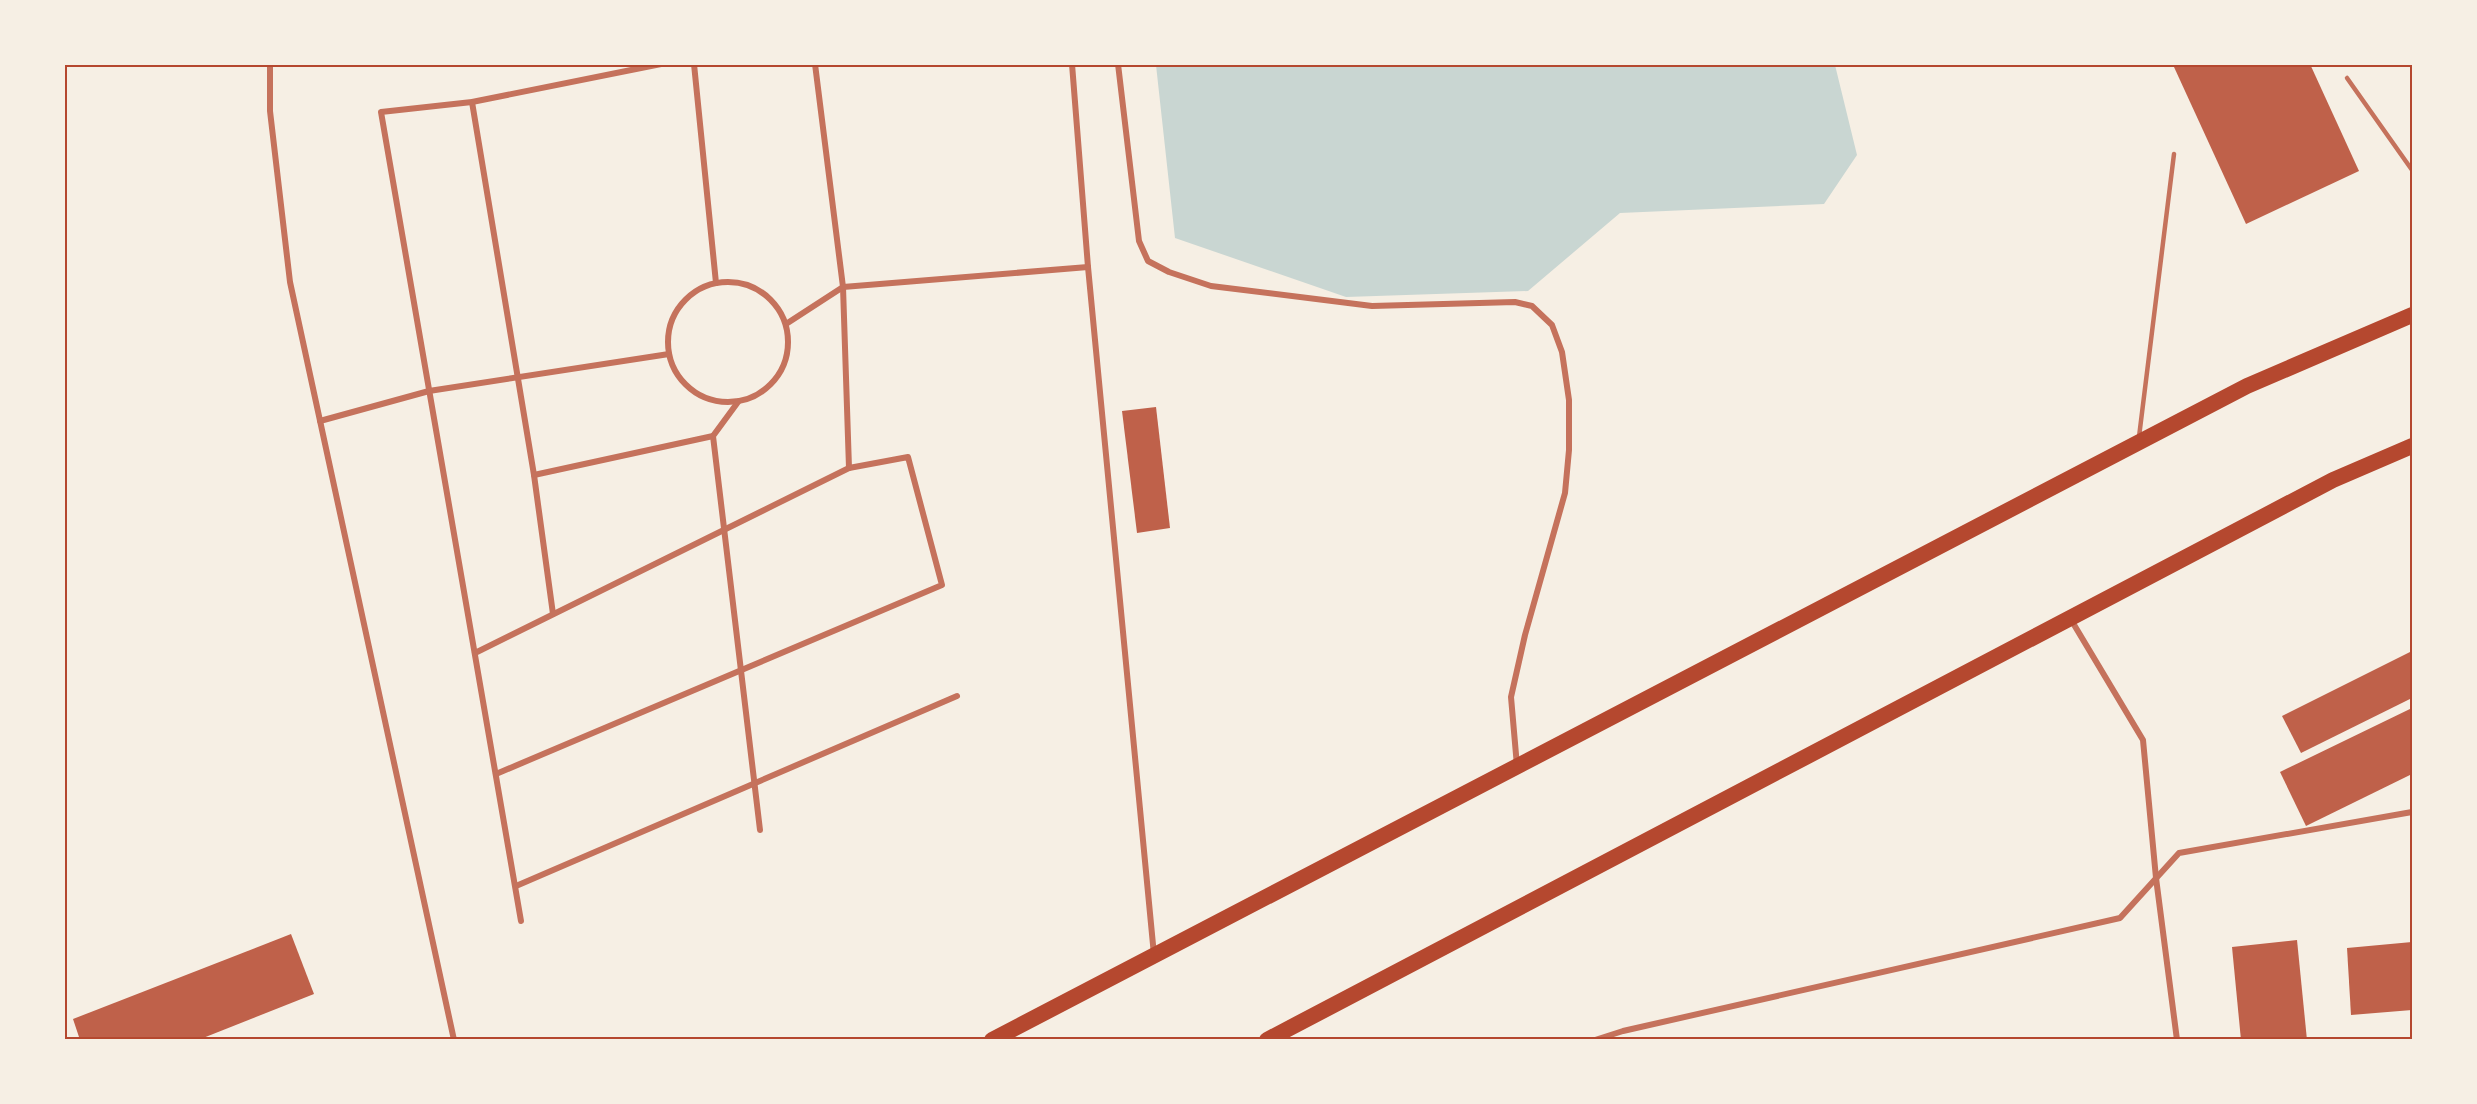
<svg xmlns="http://www.w3.org/2000/svg" width="2477" height="1104" viewBox="0 0 2477 1104" font-family="Rubik,sans-serif">
<style>
.water{fill:#c9d6d2}
.building{fill:#bf614a}
.lines{fill:none;stroke-linecap:round;stroke-linejoin:round}
.service{stroke:#c5725c;stroke-width:4.5}
.minor{stroke:#c5725c;stroke-width:6}
.trunk{stroke:#b5482f;stroke-width:16}
.neatline{fill:none;stroke:#b5482f;stroke-width:2}
</style>
<rect width="100%" height="100%" fill="#f6efe4"/>
<!-- water -->
<polygon class="water" points="1156,65 1835,65 1857,155 1824,204 1620,213 1528,291 1346,297 1175,238"/>
<!-- building -->
<g class="building">
<polygon points="2179,64 2310,64 2359,171 2246,224 2174,67"/>
<polygon points="1156,407 1170,528 1137,533 1122,411"/>
<polygon points="2412,651 2412,698 2301,753 2282,716"/>
<polygon points="2412,708 2412,774 2306,826 2280,772"/>
<polygon points="291,934 314,994 198,1040 80,1040 73,1019"/>
<polygon points="2297,940 2307,1040 2241,1040 2232,947"/>
<polygon points="2412,942 2412,1010 2351,1015 2347,948"/>
</g>
<g class="lines">
<!-- service -->
<g class="service">
<polyline points="2347,78 2412,170"/>
<polyline points="2139,437 2174,154"/>
</g>
<!-- minor -->
<g class="minor">
<polyline points="270,64 270,111 290,282 454,1040"/>
<polyline points="694,64 716,283"/>
<polyline points="815,64 843,287 849,468"/>
<polyline points="1072,64 1088,267 1154,955"/>
<polyline points="1118,64 1139,241 1148,261 1169,272 1211,286 1372,306 1515,302 1532,306 1552,325 1562,352 1569,400 1569,450 1565,493 1525,635 1511,697 1517,766"/>
<polyline points="472,102 534,475 553,614"/>
<circle cx="728" cy="342" r="60"/>
<polyline points="786,324 843,287 1088,267"/>
<polyline points="738,402 713,436 760,830"/>
<polyline points="320,421 429,391 669,354"/>
<polyline points="534,475 713,436"/>
<polyline points="2070,618 2143,740 2156,878 2177,1040"/>
<polyline points="475,653 849,468 908,457 942,585 496,774"/>
<polyline points="516,886 957,696"/>
<polyline points="521,921 381,112 472,102 661,64"/>
<polyline points="1595,1040 1623,1031 2120,918 2179,853 2412,812"/>
</g>
<!-- trunk -->
<g class="trunk">
<polyline points="992,1040 2247,386 2412,315"/>
<polyline points="1267,1040 2333,480 2412,446"/>
</g>
</g>
<!-- border -->
<rect width="2477" height="1104" fill="none" stroke="#f6efe4" stroke-width="132"/>
<rect x="66" y="66" width="2345" height="972" class="neatline"/>
</svg>
